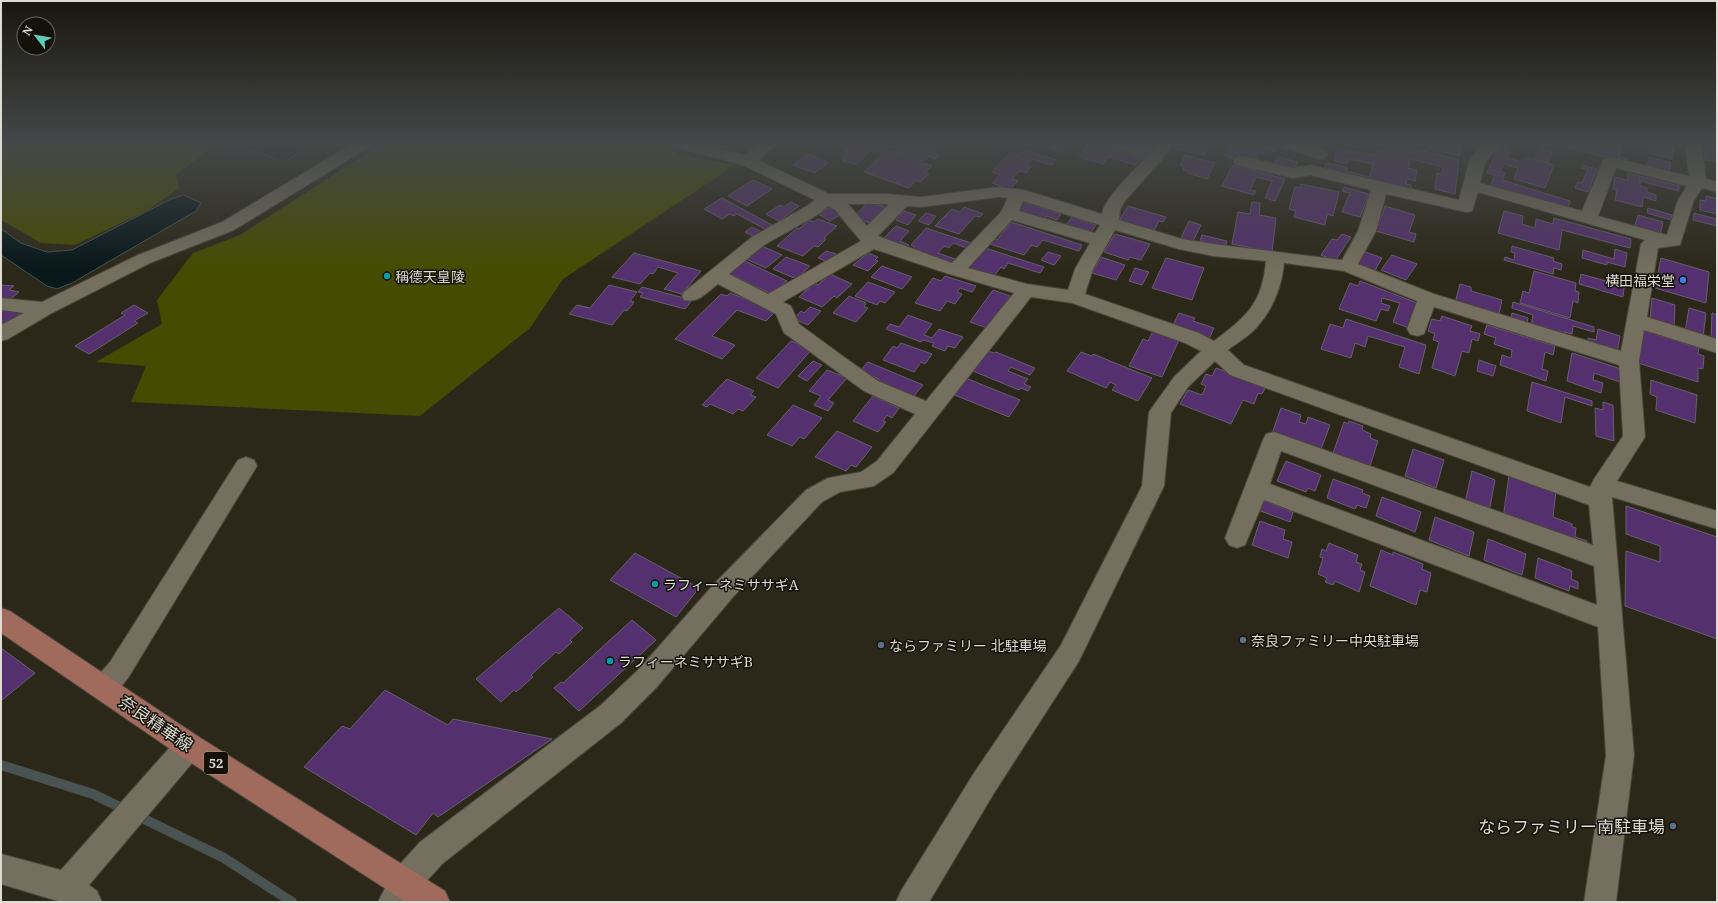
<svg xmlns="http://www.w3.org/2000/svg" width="1718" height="903" viewBox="0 0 1718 903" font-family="'Noto Serif','Noto Sans JP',serif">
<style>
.green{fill:#454c01}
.water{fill:#09181b;stroke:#495352}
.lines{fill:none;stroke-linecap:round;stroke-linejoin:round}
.stream{stroke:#495352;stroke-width:10}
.building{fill:#54316e;stroke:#675f6f}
.minor-casing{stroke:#49463a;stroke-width:2}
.major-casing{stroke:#49463a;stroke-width:2}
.minor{fill:#746f5e;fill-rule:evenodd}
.major{fill:#a06a5d;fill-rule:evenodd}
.culture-dot{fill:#0f9aa8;stroke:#13110a;stroke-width:1.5}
.shop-dot{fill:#3f7fe0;stroke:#13110a;stroke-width:1.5}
.service-dot{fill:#5c6f8a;stroke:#13110a;stroke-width:1.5}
.labels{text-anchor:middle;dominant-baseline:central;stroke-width:3;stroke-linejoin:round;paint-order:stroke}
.shield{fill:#13110a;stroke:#a19f96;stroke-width:1}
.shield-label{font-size:13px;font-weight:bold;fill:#dedcd2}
.poi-label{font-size:14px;fill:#dedcd2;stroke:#13110a;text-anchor:start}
.near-street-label{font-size:17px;fill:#dedcd2;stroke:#13110a}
.near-poi-label{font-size:17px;fill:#dedcd2;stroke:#13110a;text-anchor:end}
</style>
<rect width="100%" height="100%" fill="#2c2819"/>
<!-- green -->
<g class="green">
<polygon points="1,143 220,143 176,174 179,188 148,210 75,245 41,243 1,220"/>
<polygon points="383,143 690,143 675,154 735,165 563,279 530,328 420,416 131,402 146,366 96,362 162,324 157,300 193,253 240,235"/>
</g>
<!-- water -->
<g class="water">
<polygon points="231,143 316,143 284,162"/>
<polygon points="184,195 201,203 196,211 72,283 57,289 47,286 1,255 1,229 21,243 47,252 72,250 171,199"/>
</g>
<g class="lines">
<!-- stream -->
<polyline class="stream" points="1,765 93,794 224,858 292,902"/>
</g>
<!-- building -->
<g class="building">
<polygon points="854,143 885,143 876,147 932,166 925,173 929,174 920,182 916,180 909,188 864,172 884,153 873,149 856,164 842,161 844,159 842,158 848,153 844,152"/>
<polygon points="905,143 915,143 935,149 932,152 940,154 936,159 929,156 923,161 895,152"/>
<polygon points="1055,143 1069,143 1062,152 1050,149"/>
<polygon points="1089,143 1142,158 1136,165 1108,157 1103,164 1079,157"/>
<polygon points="1132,143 1152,143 1149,148"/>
<polygon points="1171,143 1204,143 1202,146 1208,147 1205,155 1177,149 1179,145"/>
<polygon points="1232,143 1263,143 1262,144 1276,149 1274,151 1267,149 1263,154 1259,153 1255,159 1252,158 1250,161 1242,161 1223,155"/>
<polygon points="1429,143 1453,143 1453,145 1461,147 1459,156 1427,148"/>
<polygon points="1559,143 1569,143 1584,147 1585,143 1621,143 1619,157 1628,159 1627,163 1558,145"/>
<polygon points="1632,143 1648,143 1673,149 1672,159 1649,153 1650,147"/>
<polygon points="1705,143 1717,143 1717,162 1705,160"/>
<polygon points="1387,146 1400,149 1401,146 1459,159 1455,194 1435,189 1437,173 1442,174 1443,167 1410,159 1408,168 1417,170 1415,181 1407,179 1406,184 1411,185 1411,190 1324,170 1326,163 1347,167 1346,171 1370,177 1373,164 1348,159 1347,164 1334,161 1337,149 1375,155 1376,150 1386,152"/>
<polygon points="1499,147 1510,151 1507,158 1522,162 1525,157 1554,165 1545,188 1514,179 1518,168 1504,164 1500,171 1505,173 1502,180 1570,201 1568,207 1552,202 1551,204 1490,186 1495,175 1487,173"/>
<polygon points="1540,148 1553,152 1548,162 1535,158"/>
<polygon points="1024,150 1056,160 1051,165 1032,159 1026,166 1031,167 1026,173 1019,171 1012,179 1018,181 1010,189 992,183 1000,175 992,172 1011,152 1019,155"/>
<polygon points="807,154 828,162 815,173 793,165"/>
<polygon points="1185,155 1215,163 1207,179 1188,173 1189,171 1183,170 1184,167 1180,166"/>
<polygon points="1278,157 1298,162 1292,172 1273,166"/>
<polygon points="1649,157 1671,163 1669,174 1647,168"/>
<polygon points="1233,165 1285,179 1275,201 1265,198 1272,181 1256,177 1250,190 1256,191 1254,195 1222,186"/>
<polygon points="1582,165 1597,169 1588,192 1575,188 1578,182 1582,183 1588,170 1581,168"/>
<polygon points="1628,173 1679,186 1679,191 1640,181 1640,186 1647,188 1647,192 1656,195 1656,201 1643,197 1642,207 1615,200 1617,190 1613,189 1615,177 1628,180"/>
<polygon points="753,180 772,189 747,206 728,196"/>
<polygon points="1301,184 1339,192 1333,216 1327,214 1325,225 1294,217 1296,211 1289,209 1295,187 1300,188"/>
<polygon points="1344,187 1369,194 1360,217 1342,212 1350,193 1342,191"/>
<polygon points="1706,196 1717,199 1717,214 1700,210 1700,200 1706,201"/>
<polygon points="722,198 772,225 765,229 737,214 733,216 730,214 722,219 704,209"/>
<polygon points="791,202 799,206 779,221 766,214 780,205 784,207"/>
<polygon points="868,202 889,208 876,225 861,220 862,218 855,216"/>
<polygon points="1023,202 1061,214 1057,220 1047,216 1043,221 1015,212"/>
<polygon points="1252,202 1260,203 1259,215 1276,218 1272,252 1232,244 1238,212 1250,214"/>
<polygon points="1128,206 1166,217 1163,222 1159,221 1154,230 1119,221"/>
<polygon points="1385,206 1415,215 1409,232 1416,234 1414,242 1376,231"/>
<polygon points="830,207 841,214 830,221 818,214"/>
<polygon points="964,207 983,214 980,217 975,216 959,234 935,226 952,209 960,212"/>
<polygon points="1648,208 1672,215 1671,220 1647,213"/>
<polygon points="904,211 916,215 908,225 896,220"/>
<polygon points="1504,211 1523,216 1522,224 1535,228 1536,219 1553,224 1554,218 1631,239 1630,248 1562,230 1559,250 1498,233"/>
<polygon points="926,213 936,216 929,225 918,221"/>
<polygon points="1694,213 1717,219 1717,226 1693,220"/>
<polygon points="1638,215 1663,222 1660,236 1634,228"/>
<polygon points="1072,217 1096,225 1090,234 1065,226"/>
<polygon points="818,219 837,226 824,238 826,239 818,247 814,246 803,256 777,246 797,228 799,229 809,220 814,222"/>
<polygon points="1189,221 1201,225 1193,241 1181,238"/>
<polygon points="1011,222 1082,245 1079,251 1043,240 1037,247 1032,245 1024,255 987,243 991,238 997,240"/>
<polygon points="896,226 909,231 900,241 909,245 905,249 882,240"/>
<polygon points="752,227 762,232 755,237 745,232"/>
<polygon points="926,228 971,243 967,248 953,243 949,248 944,246 938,253 955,259 951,264 912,250 915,247 911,245"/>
<polygon points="1115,234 1150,244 1141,260 1130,257 1128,260 1104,252"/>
<polygon points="1342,234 1351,237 1335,261 1321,255 1332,239 1337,240"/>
<polygon points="1202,235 1227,241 1225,247 1200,241"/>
<polygon points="762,246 782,255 766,268 746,259"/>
<polygon points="1512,246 1554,258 1553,261 1562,264 1561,270 1554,268 1553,274 1504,260 1505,257 1514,260 1515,253 1511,252"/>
<polygon points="982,247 1044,267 1040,273 1008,263 1004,269 1001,267 994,276 966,267"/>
<polygon points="1615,249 1627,253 1625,267 1607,262 1607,265 1582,258 1583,250 1614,259"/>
<polygon points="826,251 836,254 828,262 818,258"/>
<polygon points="1363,251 1382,258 1374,272 1354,264"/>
<polygon points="1048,252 1061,256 1054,265 1041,260"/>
<polygon points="634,253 701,271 682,294 664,289 678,273 658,267 653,274 650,273 640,284 612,277"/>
<polygon points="868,253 878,257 875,260 878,261 868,271 853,265"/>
<polygon points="1392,255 1417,264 1406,280 1381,270"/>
<polygon points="786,257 810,266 796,279 773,269"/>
<polygon points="1101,257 1125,265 1116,280 1092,273"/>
<polygon points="1166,258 1204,268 1192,300 1152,288"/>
<polygon points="1661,258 1709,272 1706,303 1655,288"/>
<polygon points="745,261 787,281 771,294 728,273"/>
<polygon points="882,266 912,277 902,289 871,277"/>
<polygon points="1135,268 1149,272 1142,285 1129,281"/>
<polygon points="1534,271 1576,283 1575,291 1579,292 1578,303 1573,301 1570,318 1520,303 1523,291 1529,293"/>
<polygon points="830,274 852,284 837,298 834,296 822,307 799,297 814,283 818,285"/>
<polygon points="1581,274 1613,283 1613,277 1625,280 1623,297 1579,284"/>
<polygon points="945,276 976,286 972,292 960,288 957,292 962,294 955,304 947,301 940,311 915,303 933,278 941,281"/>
<polygon points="1360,281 1417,303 1409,328 1393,322 1400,303 1382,298 1381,303 1390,306 1388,311 1381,309 1376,321 1339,309 1350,283 1358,286"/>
<polygon points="868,282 895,292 885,303 880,301 877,305 855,296"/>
<polygon points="1460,284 1471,287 1471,291 1502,300 1499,314 1455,303"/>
<polygon points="1,285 14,286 9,290 19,292 9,300 1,298"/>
<polygon points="609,285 637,292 630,301 634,302 627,311 624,310 612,325 569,314 577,305 590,308"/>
<polygon points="642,287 692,300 685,309 640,297 643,293 638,292"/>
<polygon points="993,290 1010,296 987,328 970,322"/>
<polygon points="730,293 776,311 766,321 737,310 712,336 735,345 722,359 675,339 721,294 727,296"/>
<polygon points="849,296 866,303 864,307 868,308 856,322 833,313"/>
<polygon points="1652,298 1675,305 1674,327 1650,319"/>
<polygon points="1513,302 1594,327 1594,332 1573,326 1572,334 1564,332 1563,336 1531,326 1533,315 1512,308"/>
<polygon points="134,305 148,313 134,321 138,323 89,354 75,346 125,315 121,313"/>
<polygon points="810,307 821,311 808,325 794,319 801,311 804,313"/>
<polygon points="1689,308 1706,313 1703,337 1685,332"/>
<polygon points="5,309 21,313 7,324 1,323 1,313"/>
<polygon points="1179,313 1195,318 1193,321 1214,328 1209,339 1172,327"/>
<polygon points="1512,313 1528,318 1527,324 1511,319"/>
<polygon points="1712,313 1717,315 1717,342 1711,341"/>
<polygon points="908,315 932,324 924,335 932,338 939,329 963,337 955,348 948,346 945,351 932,346 934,343 923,340 921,342 886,329 890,324 899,327"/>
<polygon points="1442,316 1472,326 1470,331 1480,334 1478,341 1472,339 1469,353 1462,351 1455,376 1432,368 1439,342 1433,340 1435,334 1428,331 1432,319 1440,321"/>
<polygon points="1346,319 1426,345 1419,374 1399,367 1405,347 1368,336 1365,347 1355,343 1351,358 1321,349 1330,324 1343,328"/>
<polygon points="1487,325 1555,346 1553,355 1545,352 1542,369 1548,371 1546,381 1500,365 1502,355 1511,358 1512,350 1494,344 1496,338 1484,334"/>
<polygon points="1598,329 1620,336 1617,353 1588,343 1588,338 1596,340"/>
<polygon points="1642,330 1699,348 1698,354 1704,356 1703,369 1698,368 1698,382 1638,363"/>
<polygon points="1153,331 1179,340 1162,377 1129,366 1143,339 1148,341"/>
<polygon points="791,341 812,349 778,388 756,378"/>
<polygon points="901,343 932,354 925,364 921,362 914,372 883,360 893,346 897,348"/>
<polygon points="988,351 994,353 996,352 1035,368 1030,375 1011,367 1008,371 1028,379 1024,384 1031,387 1028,391 1021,388 1019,390 973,371"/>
<polygon points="1081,352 1092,356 1093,354 1152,378 1138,401 1112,390 1116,385 1110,382 1106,388 1067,371"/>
<polygon points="1572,353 1621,369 1620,382 1594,373 1593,380 1603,383 1601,393 1567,381"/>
<polygon points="1479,360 1496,366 1493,376 1477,371"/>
<polygon points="813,361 822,365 807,381 798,376"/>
<polygon points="868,362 923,385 913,397 877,382 879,379 860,371"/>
<polygon points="1216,368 1266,386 1262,394 1258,393 1254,404 1243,400 1231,424 1180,404 1188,390 1202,395 1206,386 1201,384 1206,374 1212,376"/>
<polygon points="827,370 847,378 828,400 834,403 828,411 814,405 821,396 809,391"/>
<polygon points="963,377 1020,400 1009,417 952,394"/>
<polygon points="727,379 754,391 750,395 756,397 743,411 738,409 733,414 710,404 707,407 702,405"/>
<polygon points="1651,380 1697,395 1695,423 1656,410 1657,397 1650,394"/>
<polygon points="1532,382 1592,401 1592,406 1565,397 1561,423 1527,411"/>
<polygon points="873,396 899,408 892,418 887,415 883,421 886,422 878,432 853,421"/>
<polygon points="1603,402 1613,405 1614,441 1596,436 1595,408 1603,410"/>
<polygon points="793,405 822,418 804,439 800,437 792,446 767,435"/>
<polygon points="1281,408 1301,415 1299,422 1306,424 1308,417 1330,425 1320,452 1272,434"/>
<polygon points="1349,421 1363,426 1362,430 1371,434 1370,438 1378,441 1369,469 1332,456 1344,422 1348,424"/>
<polygon points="837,431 872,447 856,467 851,465 846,471 815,457"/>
<polygon points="1413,449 1444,460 1436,488 1405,476"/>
<polygon points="1286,461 1321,475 1315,491 1308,488 1306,492 1277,481"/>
<polygon points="1472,471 1495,480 1489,512 1465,503"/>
<polygon points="1509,475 1556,491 1553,517 1572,524 1572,527 1576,528 1575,537 1587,541 1586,549 1503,519"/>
<polygon points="1333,479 1363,490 1362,493 1370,496 1366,508 1357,505 1355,509 1327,498"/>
<polygon points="1382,497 1421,512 1415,532 1376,516"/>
<polygon points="1262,500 1293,512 1290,522 1258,510"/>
<polygon points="1626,506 1717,537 1717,639 1625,606 1626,551 1660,562 1660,546 1626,534"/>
<polygon points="1435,517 1474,532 1469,556 1429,540"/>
<polygon points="1260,521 1285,530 1283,539 1292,542 1288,558 1252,545"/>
<polygon points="1488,539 1526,554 1522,575 1484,560"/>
<polygon points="1329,543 1358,555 1356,562 1362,564 1360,570 1365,572 1359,592 1335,581 1333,585 1325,582 1327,578 1318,574 1323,558 1320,557 1322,549 1326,551"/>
<polygon points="1381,550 1393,555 1393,552 1423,564 1422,569 1431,573 1427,592 1420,590 1416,605 1370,586"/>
<polygon points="635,553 699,588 676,617 610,580"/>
<polygon points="1538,558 1572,571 1571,579 1578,582 1578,589 1570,586 1569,591 1535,578"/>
<polygon points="559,608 583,628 570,640 572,642 559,654 556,652 531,675 533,677 516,692 514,690 501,702 476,679"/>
<polygon points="632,620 656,640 579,711 554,688 561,682 563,683"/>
<polygon points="1,648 35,673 1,701"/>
<polygon points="385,690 448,725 453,719 552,739 438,817 433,813 416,835 304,767 342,726 350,729"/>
</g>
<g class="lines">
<!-- minor casing -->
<g class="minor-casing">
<g id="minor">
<polygon points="354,143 373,143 371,146 234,230 150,263 52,313 8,339 1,341 1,325 24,313 1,310 1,298 42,302 138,255 222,222"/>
<path d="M667 143H693L744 155 761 143H778L758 160 829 194H887L921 197 999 187 1024 190 1102 214C1104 198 1135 170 1146 157L1105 146 1103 143H1128L1153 149 1156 143H1172L1163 158 1124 202 1120 210 1119 220 1182 239 1213 244 1342 260 1358 231 1371 190 1311 175 1293 178 1241 166 1235 164 1233 161 1235 158 1241 156 1293 168 1311 165 1459 200 1470 158 1485 143H1502L1486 160 1480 183 1582 211 1604 159 1610 157 1689 176 1685 143H1701L1706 179 1717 182V192L1702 188 1694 200 1680 245 1658 248 1647 317 1717 339V353L1644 330 1639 361 1645 437 1617 481 1717 511V529L1612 497 1634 755 1616 902H1584L1606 755 1598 627 1264 500 1245 545 1237 548 1229 545 1225 538 1263 440 1266 434 1274 432 1593 545 1589 505 1230 375 1215 361 1188 387 1171 413 1164 486 1079 661 994 793 929 902H896L901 891 974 773 1061 645 1142 486 1149 412 1174 377 1201 351 1185 343 1072 303 1031 297 893 473 874 486 840 492 822 502 733 597 656 688 621 723 442 864 415 894 411 902H378L393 872 420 842 601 705 638 670 715 583 806 490 828 478 861 472 877 461 915 414 864 391 784 333 776 314 718 284C707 292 698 304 684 300L682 296 684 292 752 237 807 206 815 200 741 164 669 146ZM1616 168 1687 186 1678 200 1667 235 1598 216ZM1478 192 1645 240 1641 244 1621 351 1434 294 1358 264 1376 231 1386 194 1466 212 1472 211ZM999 197 1008 198 1001 212 952 263 878 236 907 206 921 207ZM1023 201 1100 225 1095 233 1019 211ZM848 204H889L867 226ZM828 206 835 210 861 241 768 294 729 274 764 245 819 214ZM1012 220 1090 243 1075 269 1068 290 1027 284 968 268ZM1115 230 1179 249 1213 256 1266 261C1262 304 1247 316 1214 341L1199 333 1085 294 1093 269ZM874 249 949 274 1014 293 926 401 878 381 844 357 799 324 791 306 783 302ZM1284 263 1344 271 1417 301 1407 329 1410 334 1417 336 1424 334 1434 307 1619 365 1623 436 1594 479 1590 487 1244 365 1228 350C1237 343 1249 336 1257 327 1273 309 1282 286 1284 263ZM1281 451 1594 566 1597 605 1270 484Z"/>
<polygon points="1277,143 1300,143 1326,151 1328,154 1326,157 1320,159 1279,146"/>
<polygon points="246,457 254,460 257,466 128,678 113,697 104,700 95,697 91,688 95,679 110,662 238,460"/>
<polygon points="189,733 199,737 203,746 199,755 89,885 97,891 102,902 61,902 1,884 1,854 61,870 179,737"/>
</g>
</g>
<!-- major casing -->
<g class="major-casing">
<polygon id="major" points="1,608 10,611 199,737 445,891 450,902 406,902 179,755 1,633"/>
</g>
<!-- minor -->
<use href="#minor" class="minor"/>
<!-- major -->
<use href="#major" class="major"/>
</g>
<!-- sky -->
<linearGradient id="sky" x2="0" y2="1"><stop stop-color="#18160e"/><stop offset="0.53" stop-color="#454849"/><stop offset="1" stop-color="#454849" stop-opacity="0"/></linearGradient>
<rect width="1718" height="269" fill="url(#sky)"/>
<!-- markers -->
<g class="culture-dot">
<circle cx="387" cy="276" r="4"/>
<circle cx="655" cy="584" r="4"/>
<circle cx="610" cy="661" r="4"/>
</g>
<circle class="shop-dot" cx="1683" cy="280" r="4"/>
<g class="service-dot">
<circle cx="1243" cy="640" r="4"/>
<circle cx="881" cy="645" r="4"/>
<circle cx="1673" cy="826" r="4"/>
</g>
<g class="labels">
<!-- shield labels -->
<rect class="shield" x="204" y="752" width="24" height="22" rx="3"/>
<g class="shield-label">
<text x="216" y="763">52</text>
</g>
<!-- poi labels -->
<g class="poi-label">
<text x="395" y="276">稱德天皇陵</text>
<text x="1675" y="280" text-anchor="end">横田福栄堂</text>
<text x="663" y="584">ラフィーネミササギA</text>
<text x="1251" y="640">奈良ファミリー中央駐車場</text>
<text x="889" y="645">ならファミリー 北駐車場</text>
<text x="618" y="661">ラフィーネミササギB</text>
</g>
<!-- near-street labels -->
<g class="near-street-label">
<text transform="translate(156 723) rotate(34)">奈良精華線</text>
</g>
<!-- near-poi labels -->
<g class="near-poi-label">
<text x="1665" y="826">ならファミリー南駐車場</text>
</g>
</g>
<!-- border -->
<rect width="1718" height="903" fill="none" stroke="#dedcd2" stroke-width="4"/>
<!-- north arrow -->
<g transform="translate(36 36) rotate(301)"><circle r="19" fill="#13110a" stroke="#64625a"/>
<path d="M0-3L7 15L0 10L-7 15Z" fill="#5eceb8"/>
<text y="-6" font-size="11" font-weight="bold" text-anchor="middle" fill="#dedcd2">N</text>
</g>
</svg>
